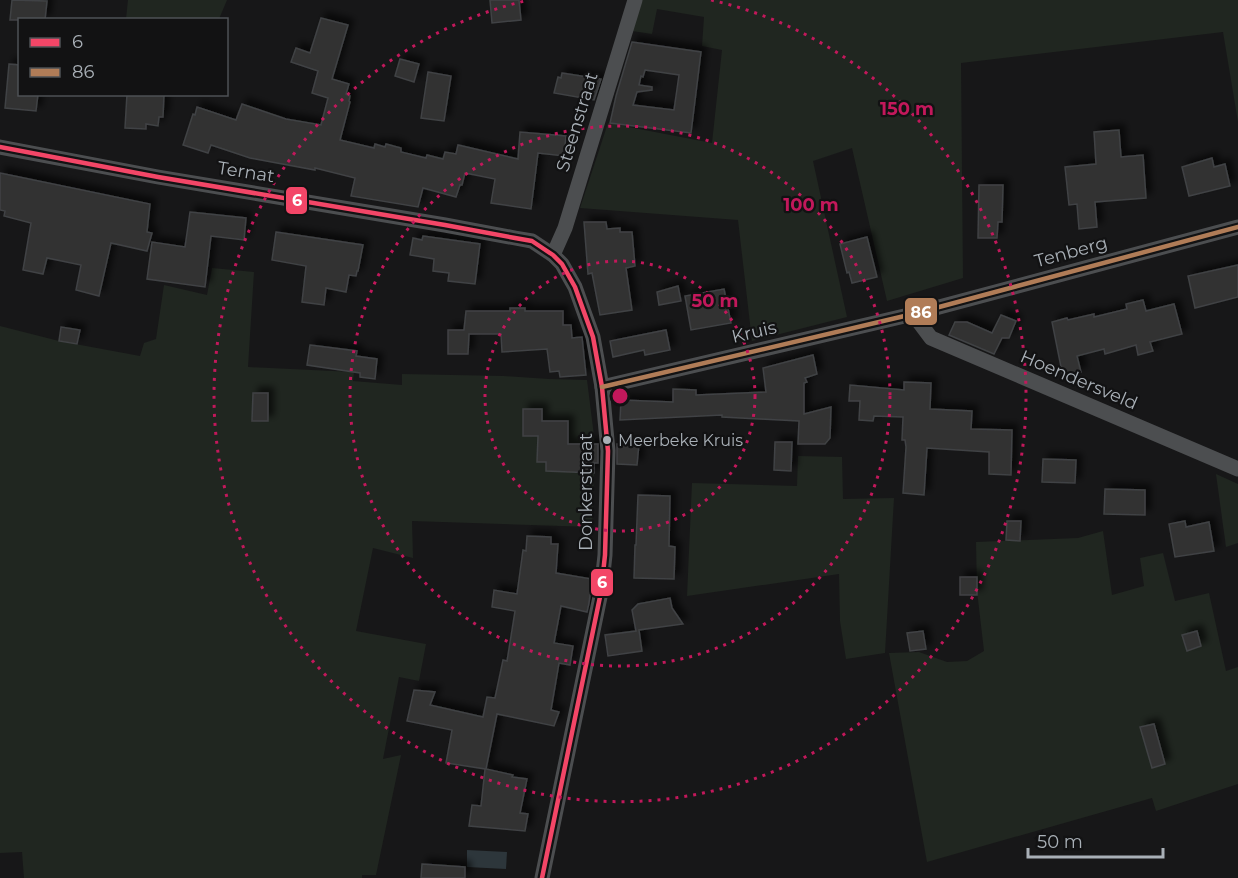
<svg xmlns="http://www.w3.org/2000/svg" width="1238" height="878" viewBox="0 0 1238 878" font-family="Montserrat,sans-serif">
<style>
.green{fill:#202620}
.water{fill:#2d363b}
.building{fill:#323233;stroke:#404244;stroke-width:1.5;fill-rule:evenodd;filter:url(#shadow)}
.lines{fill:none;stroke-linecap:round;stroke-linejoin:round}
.street{stroke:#4c4e50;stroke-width:15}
.bus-1-casing{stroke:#121213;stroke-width:9}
.bus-2-casing{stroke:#121213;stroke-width:9}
.bus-1{stroke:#f34667;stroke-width:4.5}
.bus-2{stroke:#b07c57;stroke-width:4.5}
.ring{fill:none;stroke:#c2185b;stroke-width:3;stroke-dasharray:3 6}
.bus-dot{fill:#a9b0b7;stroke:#121213;stroke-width:2}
.labels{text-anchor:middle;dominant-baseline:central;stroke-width:4.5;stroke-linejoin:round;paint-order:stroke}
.bus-label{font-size:16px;fill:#a9b0b7;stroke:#121213;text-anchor:start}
.street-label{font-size:18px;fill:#a9b0b7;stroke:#121213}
.centre{fill:#c2185b;stroke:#121213;stroke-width:3}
.ring-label{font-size:18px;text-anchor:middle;font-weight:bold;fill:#c2185b;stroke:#121213;stroke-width:4.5;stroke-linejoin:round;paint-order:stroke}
.line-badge{stroke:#121213;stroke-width:2}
.badge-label{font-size:16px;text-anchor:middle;font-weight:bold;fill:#fff}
</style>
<defs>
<filter id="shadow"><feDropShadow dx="5.5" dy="-5.5" stdDeviation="3" flood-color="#0009"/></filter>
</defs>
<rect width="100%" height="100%" fill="#171718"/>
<!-- green -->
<g class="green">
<polygon points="128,0 227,0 219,19 131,20 126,19"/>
<polygon points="642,0 1238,0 1238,122 1223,32 961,63 963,278 887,301 852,148 813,161 847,317 752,341 738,220 580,208 608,123 712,143 722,50 702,46 704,17 657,9 652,34 632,31"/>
<polygon points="212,268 254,272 248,367 354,372 353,381 402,385 402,374 504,376 549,379 587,380 595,444 592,527 412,521 413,558 373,548 356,631 426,644 419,681 399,677 383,759 401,755 376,875 362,875 362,878 24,878 22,852 0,853 0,326 59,341 140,356 144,343 156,339 164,285 207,295"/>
<polygon points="798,456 842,457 843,499 894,498 885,653 846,659 840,621 839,574 687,596 692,483 797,486"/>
<polygon points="1216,474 1238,484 1238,543 1226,547"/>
<polygon points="1103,531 1112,595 1144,586 1140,558 1163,553 1175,601 1209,593 1226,671 1238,667 1238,784 1156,811 1152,798 927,862 889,653 919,652 947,662 967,661 984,651 977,591 976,542 1078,538"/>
</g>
<!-- water -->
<polygon class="water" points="467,850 507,852 506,869 467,867"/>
<!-- building -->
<g class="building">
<polygon points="12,0 47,1 45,20 10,20"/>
<polygon points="490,0 519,0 521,20 492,23"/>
<polygon points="321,18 348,25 332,79 349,84 346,94 350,96 349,101 350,102 340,140 374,148 375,144 385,147 386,144 401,148 401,152 426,158 427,155 443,159 445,152 456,154 458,145 518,159 520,132 566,136 564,156 538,153 531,209 491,203 495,179 465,173 462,185 460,185 456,197 423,188 418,207 351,196 355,178 315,168 315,170 250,158 211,145 208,153 183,145 193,114 195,115 197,107 236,120 242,104 286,119 321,125 328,98 312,93 318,71 291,62 296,48 310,53"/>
<path d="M632 42 701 52 691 133 610 123 616 96ZM645 70 679 75 674 110 633 105 637 92 652 90V87L639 85 641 76 643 77Z"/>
<polygon points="400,59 419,64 414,82 395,76"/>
<polygon points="9,64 20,65 20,94 38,94 36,111 5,108"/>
<polygon points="428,72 451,76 444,121 421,118"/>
<polygon points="562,73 601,79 594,100 554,93 558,77 561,78"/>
<polygon points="127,94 164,94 163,117 159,117 158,126 146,124 146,129 125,128"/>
<polygon points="1119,130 1121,157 1143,155 1146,198 1095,202 1097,227 1079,229 1077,204 1069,205 1065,167 1096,164 1094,132"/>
<polygon points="1212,158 1214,167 1225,164 1230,186 1189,196 1182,167"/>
<polygon points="0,173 150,204 147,232 152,233 147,251 111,243 99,296 76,290 81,265 47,258 43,274 23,270 31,223 4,216 5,211 0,210"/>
<polygon points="979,185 1003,185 1002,222 998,222 997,238 978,238"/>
<polygon points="190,212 246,218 244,240 211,236 205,287 147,279 152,242 185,247"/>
<polygon points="584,222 606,222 607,229 620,228 620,232 632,232 635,266 626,268 632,310 600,315 592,273 588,274"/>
<polygon points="276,232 363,245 358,271 357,271 356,276 349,275 346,292 326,288 324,305 302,302 306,266 272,260"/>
<polygon points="423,236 480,244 475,284 448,281 449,273 433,271 434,259 410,255 413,238 422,240"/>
<polygon points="867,237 877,277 852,283 849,272 847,273 840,244"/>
<polygon points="1238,265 1238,297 1195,308 1188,276"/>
<polygon points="678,286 681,301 659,305 657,292"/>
<polygon points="724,289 731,323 691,330 685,296"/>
<polygon points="1143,300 1146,311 1174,304 1182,334 1150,342 1153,351 1138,355 1136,345 1105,354 1104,349 1077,356 1081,372 1063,377 1052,322 1067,318 1068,320 1094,314 1094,317 1127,309 1126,304"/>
<polygon points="510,308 525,308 525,311 563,311 563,325 571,325 572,338 582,337 586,375 560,377 559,371 550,372 547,349 502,352 501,334 469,334 468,354 448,354 448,330 464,330 466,311 510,311"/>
<polygon points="1001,315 1016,321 1009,338 1002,338 994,354 949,335 955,322 967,322 992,333"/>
<polygon points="61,327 80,330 77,344 59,341"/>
<polygon points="666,330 670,350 645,355 644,350 613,357 610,341"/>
<polygon points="310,345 357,351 356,356 377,359 375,379 360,377 360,373 307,365"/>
<polygon points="813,355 817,374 805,378 807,382 804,383 804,414 831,407 830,438 825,444 798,444 799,421 722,417 722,415 620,420 621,400 673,402 673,389 696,390 696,395 766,392 763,368"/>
<polygon points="904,382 931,383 930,409 972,411 971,429 1012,430 1011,475 989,474 989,452 927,448 924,495 903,493 906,447 905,440 902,440 903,417 874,416 873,421 859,420 860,401 849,401 850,385 904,390"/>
<polygon points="253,393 268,393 268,421 252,421"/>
<polygon points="523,409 542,409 542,421 568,421 568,444 598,444 598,463 594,463 594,473 546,471 546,462 537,462 538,436 523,436"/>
<polygon points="775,442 792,442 791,471 774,470"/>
<polygon points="617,444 639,444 637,465 617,464"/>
<polygon points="1043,459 1076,460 1075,483 1042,482"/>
<polygon points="1105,489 1145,490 1145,515 1104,514"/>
<polygon points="638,495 670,496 669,546 675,547 674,579 634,578 635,545 636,545"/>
<polygon points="1007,521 1021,521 1020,541 1006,540"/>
<polygon points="1185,521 1186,527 1209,522 1214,551 1175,557 1169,524"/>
<polygon points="527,536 551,537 551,544 558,544 556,573 592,579 589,603 587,612 561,606 554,643 573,646 570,665 559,663 551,710 559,712 554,726 497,714 486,769 513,775 512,777 527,779 520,813 528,814 525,831 469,826 472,805 481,806 485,769 446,763 452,730 407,721 414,690 435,692 430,705 483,717 487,697 495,698 503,660 507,661 515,611 492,607 494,590 517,594 523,550 526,551"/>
<rect x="960" y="577" width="17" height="18"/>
<polygon points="670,598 672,608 683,624 639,630 642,651 608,656 605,635 636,631 632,610 638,604"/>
<polygon points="923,631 926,649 910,651 907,633"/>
<polygon points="1197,631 1201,646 1187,651 1182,635"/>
<polygon points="1154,724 1165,764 1152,768 1140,727"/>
<polygon points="422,864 465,867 465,878 421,878"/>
</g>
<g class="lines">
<!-- street -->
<g class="street">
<polyline points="0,147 158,177 445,225 515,238 532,241 553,255 562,264 575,287 593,337 602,387 608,451 605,555 601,592 542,878"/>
<polyline points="553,255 565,228 635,0"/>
<polyline points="913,314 931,338 1238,469"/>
<polyline points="602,387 913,314 1238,227"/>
</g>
<!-- bus-1 casing -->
<g class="bus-1-casing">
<polyline id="bus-1" points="0,147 158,177 445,225 515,238 532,241 553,255 562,264 575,287 593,337 602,387 608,451 605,555 601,592 542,878"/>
</g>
<!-- bus-2 casing -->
<g class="bus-2-casing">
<polyline id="bus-2" points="602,387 913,314 1238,227"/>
</g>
<!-- bus-1 -->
<use href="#bus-1" class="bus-1"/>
<!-- bus-2 -->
<use href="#bus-2" class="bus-2"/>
</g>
<!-- distance rings -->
<g class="ring">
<circle cx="620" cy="396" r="135"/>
<circle cx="620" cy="396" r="270"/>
<path d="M711 0A406 406 0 1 1 529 0"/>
</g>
<!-- markers -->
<circle class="bus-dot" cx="607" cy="440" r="5"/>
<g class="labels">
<!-- bus labels -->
<g class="bus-label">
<text x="618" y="440">Meerbeke Kruis</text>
</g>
<!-- street labels -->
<g class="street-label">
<text transform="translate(577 122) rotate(-73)">Steenstraat</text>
<text transform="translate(246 172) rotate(9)">Ternat</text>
<text transform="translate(1071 252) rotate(-15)">Tenberg</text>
<text transform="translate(754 332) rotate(-13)">Kruis</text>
<text transform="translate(1079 380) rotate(23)">Hoendersveld</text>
<text transform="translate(586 492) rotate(-90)">Donkerstraat</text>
</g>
</g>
<circle cx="620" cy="396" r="9" class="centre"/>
<g class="ring-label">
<text x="907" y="115">150 m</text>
<text x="811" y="211">100 m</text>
<text x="715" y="307">50 m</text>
</g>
<g class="line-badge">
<rect x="285" y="186" width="23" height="29" rx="6" fill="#f34667"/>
<rect x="904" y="297" width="34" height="29" rx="6" fill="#b07c57"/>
<rect x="590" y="568" width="24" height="29" rx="6" fill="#f34667"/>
</g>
<g class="badge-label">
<text x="297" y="206">6</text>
<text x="921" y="318">86</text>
<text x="602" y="588">6</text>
</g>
<!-- legend -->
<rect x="18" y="18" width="210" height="78" fill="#121213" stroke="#4e5155" stroke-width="1.5"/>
<rect x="30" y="38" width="30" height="9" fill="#f34667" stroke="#4e5155" stroke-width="1.5"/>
<text x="72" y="48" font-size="18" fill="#a9b0b7">6</text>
<rect x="30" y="68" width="30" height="9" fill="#b07c57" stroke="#4e5155" stroke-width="1.5"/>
<text x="72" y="78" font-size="18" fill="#a9b0b7">86</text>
<!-- scale -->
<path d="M1028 848v9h135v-9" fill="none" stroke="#a9b0b7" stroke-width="3"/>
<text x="1037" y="848" font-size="18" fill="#a9b0b7" stroke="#121213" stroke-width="4.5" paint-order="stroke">50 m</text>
</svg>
